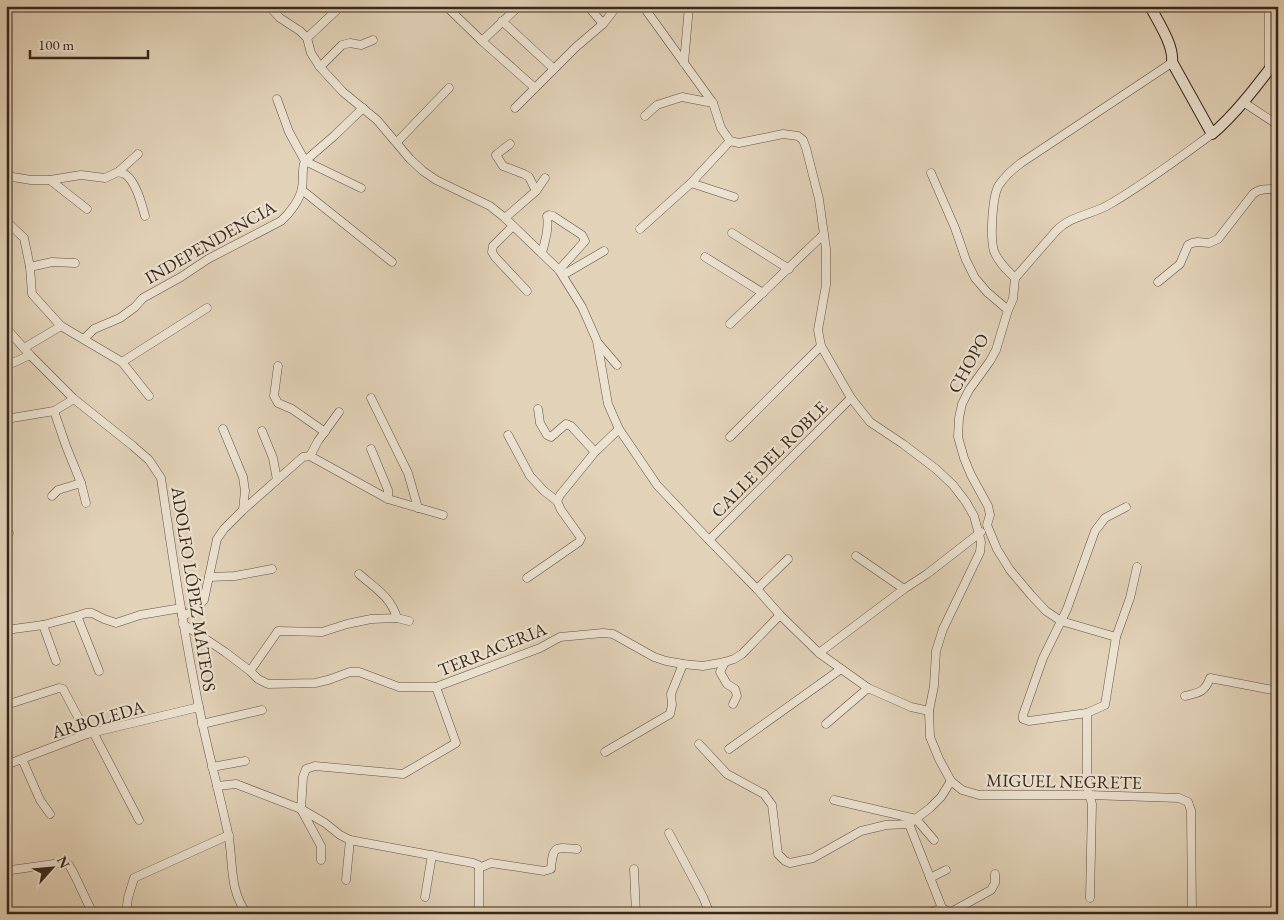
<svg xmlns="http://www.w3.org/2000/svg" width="1284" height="920" viewBox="0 0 1284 920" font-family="'EB Garamond',serif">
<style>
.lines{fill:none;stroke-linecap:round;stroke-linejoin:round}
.street-casing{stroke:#625141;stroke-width:9}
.secondary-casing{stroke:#382619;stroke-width:12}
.street{stroke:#ece2d1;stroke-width:8}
.secondary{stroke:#ece2d1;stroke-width:10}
.labels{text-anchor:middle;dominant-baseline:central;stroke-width:4.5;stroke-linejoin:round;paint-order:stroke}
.street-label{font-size:18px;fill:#382619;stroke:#ece2d1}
</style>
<rect width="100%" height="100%" fill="#e2d2b8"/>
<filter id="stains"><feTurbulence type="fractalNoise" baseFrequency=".004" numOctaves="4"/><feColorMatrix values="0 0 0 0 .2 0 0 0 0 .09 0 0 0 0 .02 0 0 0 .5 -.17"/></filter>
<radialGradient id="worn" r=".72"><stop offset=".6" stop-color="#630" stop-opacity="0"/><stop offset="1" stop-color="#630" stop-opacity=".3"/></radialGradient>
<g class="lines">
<!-- street casing -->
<g class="street-casing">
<g id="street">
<polyline points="269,6 280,18 300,31 307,38 311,53 320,67 343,92 377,120 410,159 423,171 436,180 490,206 505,218 559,270 582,307 597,341 608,404 619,429 657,485 709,540 757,589 780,615 819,653 868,688 911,707 929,711"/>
<polyline points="588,6 603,24"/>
<polyline points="643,6 713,103 721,128 730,141 739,143 783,134 798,136 803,140 806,148 819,199 826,249 826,285 818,330 821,346 851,398 870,422 903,444 936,469 953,485 966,502 974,516 981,542 980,552 943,629 936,651 934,686 929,711 930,737 939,759 951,781 962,790 979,795 1089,795 1179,798 1188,802 1191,810 1192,914"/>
<polyline points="449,9 482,41 535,88"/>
<polyline points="502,21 554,69"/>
<polyline points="307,38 341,6"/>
<polyline points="482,41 519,6"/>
<polyline points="684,63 689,6"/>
<polyline points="320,67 342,45 350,43 361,45 373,40"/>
<polyline points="1269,70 1269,6"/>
<polyline points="277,99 289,132 305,161 361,188"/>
<polyline points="1243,102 1278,125"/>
<polyline points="515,108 576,47 603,24 617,6"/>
<polyline points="645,116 657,105 682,97 713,103"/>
<polyline points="397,142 449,88"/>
<polyline points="510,144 497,154 496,155 503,166 524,174 529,177 536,191"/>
<path d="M118 172C121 173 124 173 126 175 136 182 142 205 145 216"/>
<polyline points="931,173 955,228 966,260 975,278 987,292 1008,310"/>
<polyline points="6,176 31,180 50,180 81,175 105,178 118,172 138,154"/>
<polyline points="50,180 87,209"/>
<polyline points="691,183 734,197"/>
<polyline points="302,190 392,262"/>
<polyline points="505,218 536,191 545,178"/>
<polyline points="6,221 24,238 30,267 32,294 61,326 122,362 149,396"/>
<polyline points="513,226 493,246 492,252 495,257 527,291"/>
<polyline points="640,229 691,183 730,141"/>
<polyline points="732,233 789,269"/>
<path d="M542 253C545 241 549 229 547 216L549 215 553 216 582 235 585 241 559 270"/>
<polyline points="705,257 763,293"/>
<polyline points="30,267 52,262 75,263"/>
<polyline points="563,275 604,251"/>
<path d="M1015 278C1007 270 998 262 994 251 990 238 992 196 999 185 1005 176 1013 169 1021 163L1167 66 1172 62"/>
<path d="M1158 282 1180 264 1188 245 1192 243 1198 242 1209 243 1218 239 1253 194C1260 188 1269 189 1278 189"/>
<polyline points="730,324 824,234"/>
<path d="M6 328 30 355 74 399 133 446 149 460 161 478C173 560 185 641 202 722 210 759 220 796 228 833 234 862 228 888 247 914"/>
<path d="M84 339 94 329 120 318 135 307 143 298 181 277 208 259 281 221C289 214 300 200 302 188 304 179 301 170 305 161L334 136 363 108"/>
<polyline points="598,343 617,365"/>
<polyline points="24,348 61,326"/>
<polyline points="122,362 207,308"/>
<polyline points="6,366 30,355"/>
<polyline points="278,366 274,396 278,403 292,409 325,432"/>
<polyline points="371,398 408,473 418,508"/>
<polyline points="538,409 540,423 547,435 551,437 566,424 571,426 595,452"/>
<polyline points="54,411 66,446 81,483 86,503"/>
<polyline points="6,419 54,411 74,399"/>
<polyline points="223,429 243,477 245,491 243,510"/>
<polyline points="262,431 273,458 277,480"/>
<polyline points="508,435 530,476 544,491 557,501 561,510 581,538 579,542 527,578"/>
<polyline points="730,437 821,346"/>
<polyline points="371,449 388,490 388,499"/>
<polyline points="310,456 318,441 339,412"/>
<polyline points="52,496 58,490 81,483"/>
<polyline points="557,501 560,495 595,452 619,429"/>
<polyline points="1126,507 1105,518 1095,531 1067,609 1043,658 1023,715 1023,719 1029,721 1087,713 1105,705 1116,637 1130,598 1137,567"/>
<polyline points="6,529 9,533"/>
<polyline points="709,540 851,398"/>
<polyline points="856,556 904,589"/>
<path d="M359 574C375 588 391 597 397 618"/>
<polyline points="209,577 235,576 272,569"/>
<polyline points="757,589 788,559"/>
<polyline points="77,616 99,671"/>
<polyline points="182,616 194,611 204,600 217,539 224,529 243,510 303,457 310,456 388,499 443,515"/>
<polyline points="183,624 225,652 250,671 258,679 268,684 315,683 328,680 350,672 359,672 399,687 436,687 540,648 560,637 603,633 613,634 654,657 666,661 683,664 703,666 725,662 734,659 742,654 780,615"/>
<polyline points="43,625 56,661"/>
<polyline points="6,630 43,625 77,616 86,613 92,613 104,619 116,623 140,615 181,608"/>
<path d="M1116 637 1061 621 1046 611 1031 595 1010 570 997 549 987 525 990 515 988 506 971 475 964 458 958 437 959 418 962 404 969 390 990 361 996 350 1008 310 1013 299 1015 278 1056 231C1071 215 1092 215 1110 204 1146 183 1179 158 1212 134"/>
<polyline points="819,653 904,589 927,574 981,532"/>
<polyline points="725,662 720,672 727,684 735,689 737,696 733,704"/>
<polyline points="250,671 278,631 322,632 347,624 371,619 397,618 409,621"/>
<path d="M1185 696C1199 693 1205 692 1210 678L1278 691"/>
<polyline points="6,705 59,688 63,689 87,734"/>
<polyline points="1087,713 1087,788 1092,804 1090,898"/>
<polyline points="202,724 262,710"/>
<polyline points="826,724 868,688"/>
<polyline points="93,732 139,820"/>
<polyline points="699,744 727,774 764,794 772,805 778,854 785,861 790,863 813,858 861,831 886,825 909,824 930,808 941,797 951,781"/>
<polyline points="729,749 841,669"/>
<polyline points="605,752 670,714 672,705 671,694 683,664"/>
<polyline points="22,759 40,800 50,814"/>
<polyline points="6,765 87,734 199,707"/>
<polyline points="212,767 245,761"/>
<polyline points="217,786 236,784 301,809 325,823 340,835 350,840 473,863 478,865 479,868 479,908 481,914"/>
<polyline points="834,800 916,819 934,840"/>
<polyline points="909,824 942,908 953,914"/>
<polyline points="669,833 703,897 710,914"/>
<polyline points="321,860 321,846 301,809 303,777 306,769 315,766 403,774 456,743 436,687"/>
<path d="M479 868 491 863 544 871 551 869C553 846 554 847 577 849"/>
<polyline points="634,869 636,914"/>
<polyline points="11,870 61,863 69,865 74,874 93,914"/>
<polyline points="930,878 946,870"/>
<polyline points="346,880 350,840"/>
<polyline points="425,897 432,855"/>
<polyline points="951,912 991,890 995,883 995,874"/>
<polyline points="126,914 128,898 134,878 229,835"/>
<polyline points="927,914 942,908"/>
</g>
</g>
<!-- secondary casing -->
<g class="secondary-casing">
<path id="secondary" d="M1150 6C1158 22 1174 45 1172 62L1212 134C1235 115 1259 83 1278 58"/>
</g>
<!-- street -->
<use href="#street" class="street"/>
<!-- secondary -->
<use href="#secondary" class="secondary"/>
</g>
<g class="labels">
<!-- street labels -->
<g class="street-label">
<text transform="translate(210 242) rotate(-30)">INDEPENDENCIA</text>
<text transform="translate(968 363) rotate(-61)">CHOPO</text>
<text transform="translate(769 459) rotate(-45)">CALLE DEL ROBLE</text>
<text transform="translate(194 589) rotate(81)">ADOLFO LÓPEZ MATEOS</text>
<text transform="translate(492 649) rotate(-22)">TERRACERIA</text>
<text transform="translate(98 719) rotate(-16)">ARBOLEDA</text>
<text transform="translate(1064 781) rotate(1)">MIGUEL NEGRETE</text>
</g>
</g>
<!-- margin -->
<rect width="1284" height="920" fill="none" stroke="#e2d2b8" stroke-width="25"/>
<rect x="8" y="8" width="1269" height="905" fill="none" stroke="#382619" stroke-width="2.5"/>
<rect x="12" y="12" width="1259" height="895" fill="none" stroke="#382619"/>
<!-- north arrow -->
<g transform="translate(52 868) rotate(63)" stroke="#ece2d1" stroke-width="4" paint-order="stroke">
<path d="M0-4L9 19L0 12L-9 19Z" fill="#382619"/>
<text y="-8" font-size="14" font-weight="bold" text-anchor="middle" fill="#382619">N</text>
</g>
<!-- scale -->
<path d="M30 50v8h118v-8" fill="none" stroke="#382619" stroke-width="2.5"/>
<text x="38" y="50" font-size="15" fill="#382619" stroke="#ece2d1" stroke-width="4" paint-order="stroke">100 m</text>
<rect width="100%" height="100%" filter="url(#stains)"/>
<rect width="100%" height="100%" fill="url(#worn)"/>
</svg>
